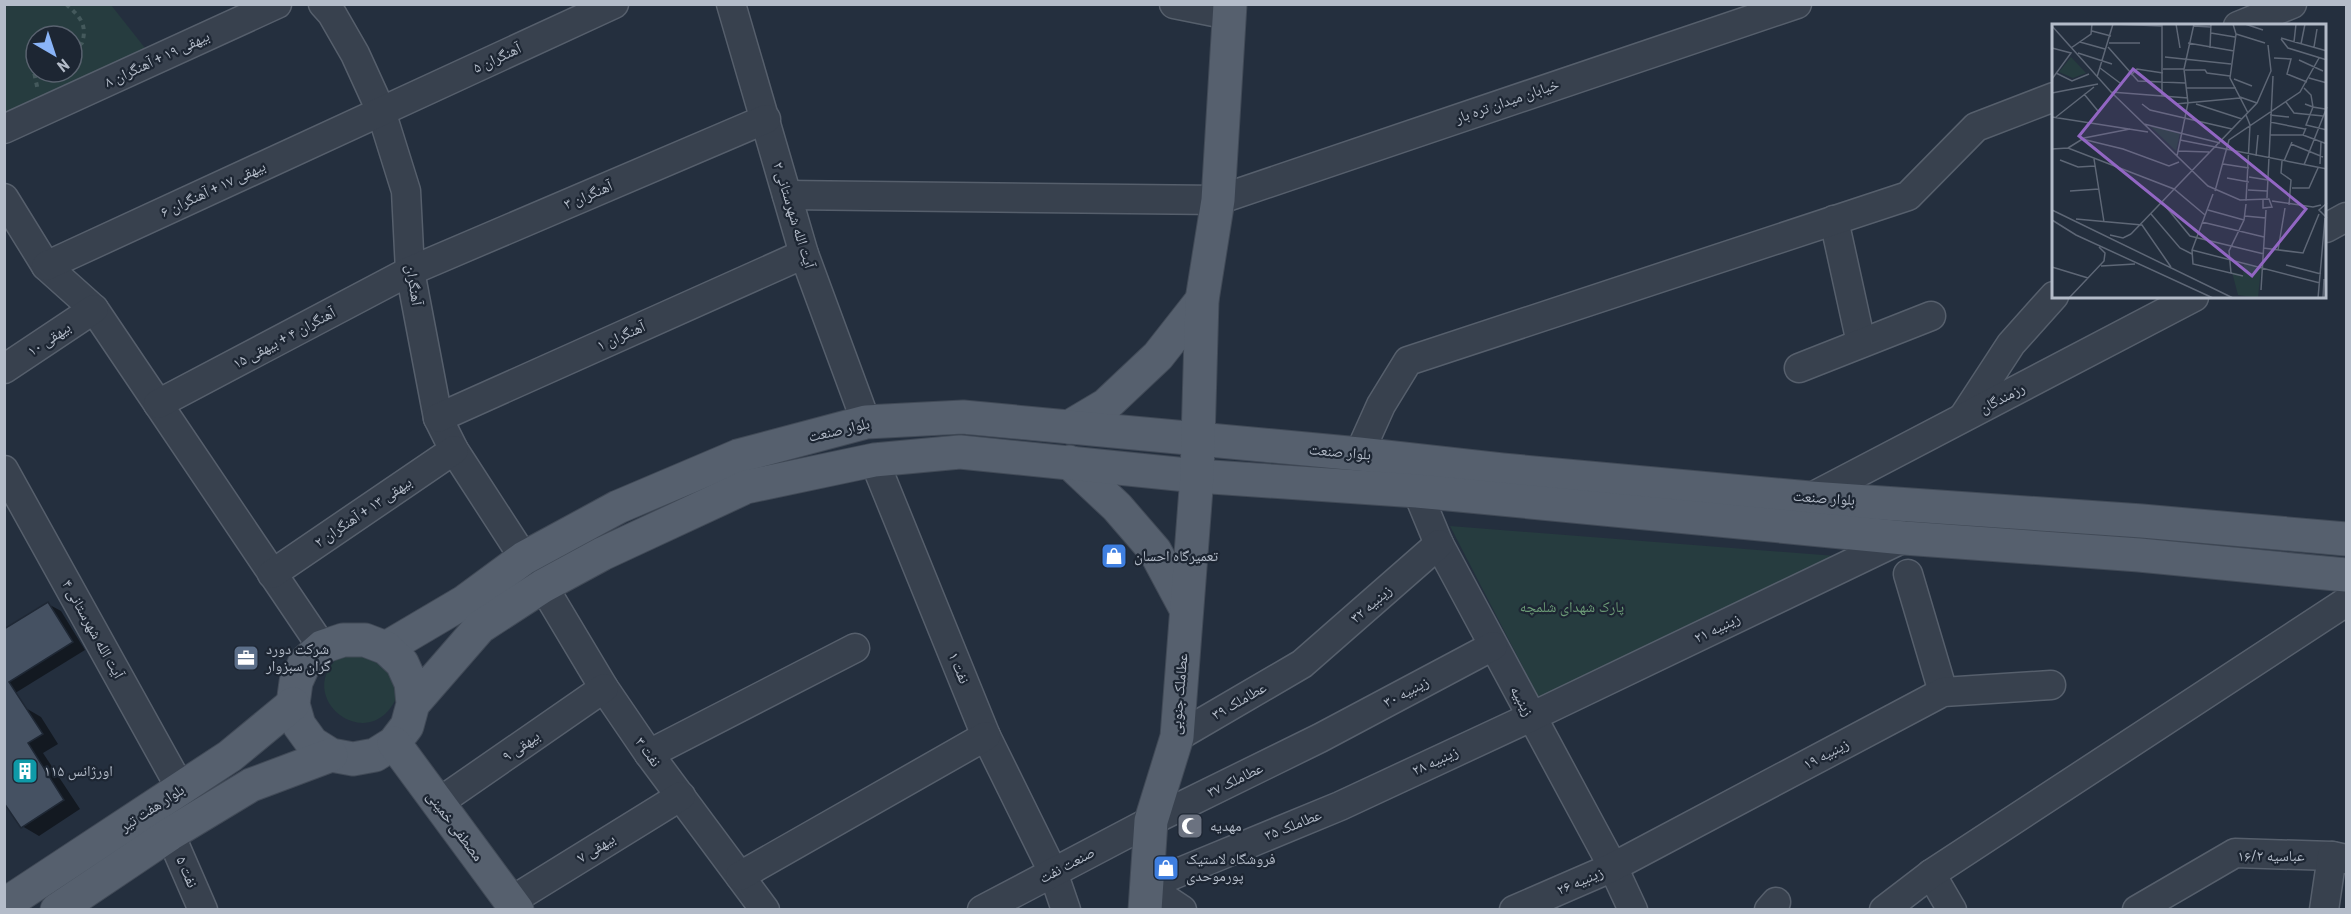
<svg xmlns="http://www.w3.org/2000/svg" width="2351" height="914" viewBox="0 0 2351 914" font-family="'Roboto Condensed','Noto Naskh Arabic',sans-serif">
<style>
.green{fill:#263c3f;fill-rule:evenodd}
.shadow{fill:#0007}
.building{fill:#455162;stroke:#1f2835;stroke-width:1.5}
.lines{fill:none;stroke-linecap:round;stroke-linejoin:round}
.minor-casing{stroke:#565f6c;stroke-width:31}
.major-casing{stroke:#414a57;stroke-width:35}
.path{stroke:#44595c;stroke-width:4;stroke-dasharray:4.5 4.5;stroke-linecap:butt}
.minor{stroke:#38414e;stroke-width:28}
.major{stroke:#56606e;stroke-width:33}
.labels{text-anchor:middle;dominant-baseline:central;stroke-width:4.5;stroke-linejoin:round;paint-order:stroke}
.street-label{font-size:15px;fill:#b4bcc9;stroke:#1d2633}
.poi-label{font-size:15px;fill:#b4bcc9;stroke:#1d2633;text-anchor:start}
.park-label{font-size:15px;fill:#6b9a76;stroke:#1d2633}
.inset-road{fill:none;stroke:#5e6776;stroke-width:1.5}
.view{fill:#9266c3;fill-opacity:0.15;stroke:#9266c3;stroke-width:3}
.inset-edge{fill:none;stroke:#b4bcc9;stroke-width:3}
</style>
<rect width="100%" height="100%" fill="#242f3e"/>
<!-- green -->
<g class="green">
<path d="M5 5H111L160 67 5 135ZM36 36H72V72H36Z"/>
<polygon points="1450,526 1836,556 1541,702"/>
<path d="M344 653 387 658 398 694C371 762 286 694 344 653Z"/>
</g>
<!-- shadow -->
<g class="shadow">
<polygon points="48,604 61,611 85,650 12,695 4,691"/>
<polygon points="24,707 41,717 58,744 43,753 80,809 39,836 22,826"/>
</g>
<!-- building -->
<polygon class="building" points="48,602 73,642 9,682 43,734 28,743 64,800 21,828 4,803 4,629"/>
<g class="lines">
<!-- minor casing -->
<g class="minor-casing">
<g id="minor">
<polyline points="323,4 332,14 355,54 381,111 406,191 410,271 438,418 454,450 524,558"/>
<polyline points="731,4 804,254 866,422"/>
<polyline points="1174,4 1229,15"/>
<polyline points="2238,26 2292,4"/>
<polyline points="4,129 277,4"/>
<polyline points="787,195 1218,200 1797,4"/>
<polyline points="4,198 46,266 94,309 322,647"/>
<polyline points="1834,220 1861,343"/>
<polyline points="2326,228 2346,217"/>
<polyline points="46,266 614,4"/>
<polyline points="1799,368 1931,316"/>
<polyline points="4,369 94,309"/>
<polyline points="158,404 410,271 766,119"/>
<polyline points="1964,416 2011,344 2054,296"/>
<polyline points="438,418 804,254"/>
<polyline points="1359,454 1381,405 1408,361 1908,196 1976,127 2054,97"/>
<polyline points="874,460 986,736 1053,872 1066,910"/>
<polyline points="4,470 181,789"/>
<polyline points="1417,491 1439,544 1613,867 1633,910"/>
<polyline points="1810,498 2194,297"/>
<polyline points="272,574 454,450"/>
<polyline points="1908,574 1943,692"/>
<polyline points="543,586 604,688 649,754 765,910"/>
<polyline points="1177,737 1302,664 1439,544"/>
<polyline points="649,754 855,648"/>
<polyline points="438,803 604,688"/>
<polyline points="170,834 203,910"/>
<polyline points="1931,874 1952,910"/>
<polyline points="740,876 986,736"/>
<polyline points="1146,886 1340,806 1531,717 1904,538"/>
<polyline points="1146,886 1182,910"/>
<polyline points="511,901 681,796"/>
<polyline points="982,910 1151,821 1320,738 1493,646"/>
<polyline points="1514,910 1613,867 1943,692 2051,685"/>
<polyline points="1769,910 1776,902"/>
<polyline points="1884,910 1931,874 2346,602"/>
<polyline points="2137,910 2235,853 2332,856 2346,859"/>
<polyline points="2324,910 2332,856"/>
</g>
</g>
<!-- major casing -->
<g class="major-casing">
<g id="major">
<polyline points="1069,427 1106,405 1158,356 1202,300"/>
<polyline points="1069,462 1117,507 1155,551 1186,609"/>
<polyline points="386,648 464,602 524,558 618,507 738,456 866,422 963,417 1359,454 1502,470 1810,498 2142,521 2346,539"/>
<polyline points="413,704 411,683 402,663 386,648 365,640 343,640 322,647 305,662 296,682 293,704 299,725 312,743 331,755 353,759 375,755 394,743 407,726 413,704 480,627 543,586 602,554 746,487 874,460 960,452 1197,476 1417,491 1904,538 2139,555 2346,575"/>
<polyline points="394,743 517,910"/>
<polyline points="4,905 230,756 293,704"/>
<polyline points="57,910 170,834 251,785 331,755"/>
<polyline points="1145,910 1151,821 1177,737 1197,476 1202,300 1218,200 1230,4"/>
</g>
</g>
<!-- path -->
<g class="path">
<path d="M66 4C79 16 88 24 82 43L72 51"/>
<polyline points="36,65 34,72 38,91"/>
</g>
<!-- minor -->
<use href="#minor" class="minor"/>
<!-- major -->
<use href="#major" class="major"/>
</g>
<!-- icons -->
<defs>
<g id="shop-square" transform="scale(1.35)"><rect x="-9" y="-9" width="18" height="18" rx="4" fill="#3f7fe0" stroke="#1d2633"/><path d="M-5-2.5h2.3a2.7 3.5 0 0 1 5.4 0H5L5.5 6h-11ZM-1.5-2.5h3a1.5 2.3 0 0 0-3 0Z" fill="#fff"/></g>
<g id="office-square" transform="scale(1.35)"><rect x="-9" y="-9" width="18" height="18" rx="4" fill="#5c6f8a" stroke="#1d2633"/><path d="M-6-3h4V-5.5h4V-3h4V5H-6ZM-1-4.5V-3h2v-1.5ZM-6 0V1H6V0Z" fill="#fff"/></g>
<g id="building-square" transform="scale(1.35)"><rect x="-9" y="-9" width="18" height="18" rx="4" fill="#0f9aa8" stroke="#1d2633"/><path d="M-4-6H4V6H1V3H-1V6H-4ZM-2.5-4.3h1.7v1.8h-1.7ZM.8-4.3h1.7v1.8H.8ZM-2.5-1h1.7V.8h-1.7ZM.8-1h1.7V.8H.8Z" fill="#fff"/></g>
<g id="mosque-square" transform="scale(1.35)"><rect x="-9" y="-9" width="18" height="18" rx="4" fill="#6b7280" stroke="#1d2633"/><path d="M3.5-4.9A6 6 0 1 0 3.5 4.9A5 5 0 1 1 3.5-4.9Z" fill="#fff"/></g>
</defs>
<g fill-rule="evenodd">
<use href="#shop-square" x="1114" y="556"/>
<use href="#office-square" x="246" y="658"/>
<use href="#building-square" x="25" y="771"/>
<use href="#mosque-square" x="1190" y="826"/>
<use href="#shop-square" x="1166" y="868"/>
</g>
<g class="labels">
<!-- street labels -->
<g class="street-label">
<text transform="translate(497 58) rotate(-25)">آهنگران ۵</text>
<text transform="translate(157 59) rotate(-25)">بیهقی ۱۹ + آهنگران ۸</text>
<text transform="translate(1507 101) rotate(-19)">خیابان میدان تره بار</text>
<text transform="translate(213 189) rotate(-25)">بیهقی ۱۷ + آهنگران ۶</text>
<text transform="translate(588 195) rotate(-23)">آهنگران ۳</text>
<text transform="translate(794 215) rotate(73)">آیت الله شهرستانی ۲</text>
<text transform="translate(414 285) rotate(81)">آهنگران</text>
<text transform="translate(621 336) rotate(-24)">آهنگران ۱</text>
<text transform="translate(284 338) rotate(-28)">آهنگران ۴ + بیهقی ۱۵</text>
<text transform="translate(49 339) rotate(-34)">بیهقی ۱۰</text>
<text transform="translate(2002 398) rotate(-28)">رزمندگان</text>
<text transform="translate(839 430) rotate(-13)">بلوار صنعت</text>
<text transform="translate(1340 452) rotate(5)">بلوار صنعت</text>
<text transform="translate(1824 498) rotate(4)">بلوار صنعت</text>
<text transform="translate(363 512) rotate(-34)">بیهقی ۱۳ + آهنگران ۲</text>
<text transform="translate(1371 604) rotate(-41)">زینبیه ۳۲</text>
<text transform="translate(1717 628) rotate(-26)">زینبیه ۲۱</text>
<text transform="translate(93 629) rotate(61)">آیت الله شهرستانی ۴</text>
<text transform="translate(959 668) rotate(68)">نفت ۱</text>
<text transform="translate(1406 692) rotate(-28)">زینبیه ۳۰</text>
<text transform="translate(1179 694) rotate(-85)">عطاملک جنوبی</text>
<text transform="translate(1239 701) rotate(-30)">عطاملک ۳۹</text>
<text transform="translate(1522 701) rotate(62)">زینبیه</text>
<text transform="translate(521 746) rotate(-35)">بیهقی ۹</text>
<text transform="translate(648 752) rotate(54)">نفت ۳</text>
<text transform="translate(1826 754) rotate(-28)">زینبیه ۱۹</text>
<text transform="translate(1435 761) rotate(-25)">زینبیه ۲۸</text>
<text transform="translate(1235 780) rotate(-26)">عطاملک ۳۷</text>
<text transform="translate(152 808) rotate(-33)">بلوار هفت تیر</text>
<text transform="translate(1293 825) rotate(-22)">عطاملک ۳۵</text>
<text transform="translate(455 826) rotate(53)">مصطفی خمینی</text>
<text transform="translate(596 848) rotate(-32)">بیهقی ۷</text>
<text x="2271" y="856">عباسیه ۱۶/۲</text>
<text transform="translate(1067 865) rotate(-28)">صنعت نفت</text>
<text transform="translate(187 872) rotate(67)">نفت ۵</text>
<text transform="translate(1580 881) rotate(-23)">زینبیه ۲۶</text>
</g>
<!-- poi labels -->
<g class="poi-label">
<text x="1134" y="556">تعمیرگاه احسان</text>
<text x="266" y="649">شرکت دورد<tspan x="266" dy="17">گران سبزوار</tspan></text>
<text x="44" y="771">اورژانس ۱۱۵</text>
<text x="1210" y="826">مهدیه</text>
<text x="1186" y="859">فروشگاه لاستیک<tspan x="1186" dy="17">پورموحدی</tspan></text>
</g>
<!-- park labels -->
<g class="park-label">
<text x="1572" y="607">پارک شهدای شلمچه</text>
</g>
</g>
<!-- overview -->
<g transform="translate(2052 24)">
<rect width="274" height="274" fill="#242f3e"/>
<path d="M19 33 34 49 21 54 7 48ZM98 102 128 109 124 127ZM192 238 209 243 206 274 186 271 180 248 191 251Z" fill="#263c3f"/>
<path class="inset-road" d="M61 0 110 2M124 0 128 24M181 0 184 10 178 54 196 89M193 0 211 6M0 2 59 68 156 162 188 176 217 175 220 183 211 184V176M141 2 159 3M40 7 59 12M159 9 183 13M184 10 213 19M229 14 275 27M229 15 236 24 275 36M28 18 53 25M242 18 244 0M57 19H88M136 19 182 27M249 20 253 0M56 23 86 57 133 59M262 23 265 5M0 24 19 29 0 55M19 24 39 10 40 0M158 24 159 0M26 29 60 40M113 33 179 40M222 34 239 35 235 50 255 58M247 36 271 47M48 44 68 59M111 45H132M133 46H153L155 49 178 52M4 49 20 57 37 50M79 51 85 45 111 49M45 53 61 0M257 54 275 59M182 55 200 62M134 64H184M252 64 259 71 261 83 273 85M59 68 136 74M0 69 46 60M32 70 46 87M110 73V0M188 73 205 79M234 78 242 89 271 92M90 80 98 86 180 105M123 80 188 74M144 80 190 95M253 80 261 83 254 101 275 106M194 91 198 101 194 177M218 91 237 93M0 93 96 108M4 93 42 63M218 98 253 105M92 100 168 119M254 104 251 111 275 120M218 111H251M30 115 71 125 117 142 127 138M128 116 275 145M239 120 271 133M16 124 32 114 78 105M0 125 16 124 122 165 153 191M126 127 157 128M125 132 136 79 132 45 142 0M204 132 206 111M42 135 52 198M8 136 26 143 43 142M230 137 229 149 239 156 237 181M232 137 240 118M171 140 197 144M268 140 269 118M252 141 275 83M197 153 216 156M175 154 197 158M240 164H257L266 144M196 166 215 167M18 167 47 165M163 167 177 116 248 68 267 34M161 170 140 226 141 240 191 252M215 174 221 52M220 177 261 183 269 181M110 178 138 212 212 230M275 179 267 186 275 194M0 186 181 274M156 186 192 196M99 190 128 224 140 230M193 192 214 194M24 195 90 201 119 243M0 196 24 211 161 274M150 198 212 213M79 210 205 79 219 47 216 21M58 211 71 214 79 210M211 224 251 229 267 190M140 226 268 259M226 226 233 184M234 241 269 250M49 242 83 240M0 243 36 254M179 249 177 227 192 196 194 180M209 266 214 186M17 274 52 237 53 229 47 223M266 274 273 194M271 274 272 255"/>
<path class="view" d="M81 45 254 185 200 252 27 112Z"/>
<rect width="274" height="274" class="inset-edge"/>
</g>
<!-- border -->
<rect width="2351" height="914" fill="none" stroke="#b4bcc9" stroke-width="12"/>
<!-- north arrow -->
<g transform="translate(54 54) rotate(141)"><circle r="28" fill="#1d2633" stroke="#59626f" stroke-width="1.5"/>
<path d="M0-4.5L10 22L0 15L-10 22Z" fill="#8ab4f8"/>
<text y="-9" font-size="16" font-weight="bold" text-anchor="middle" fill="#b4bcc9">N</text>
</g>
</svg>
